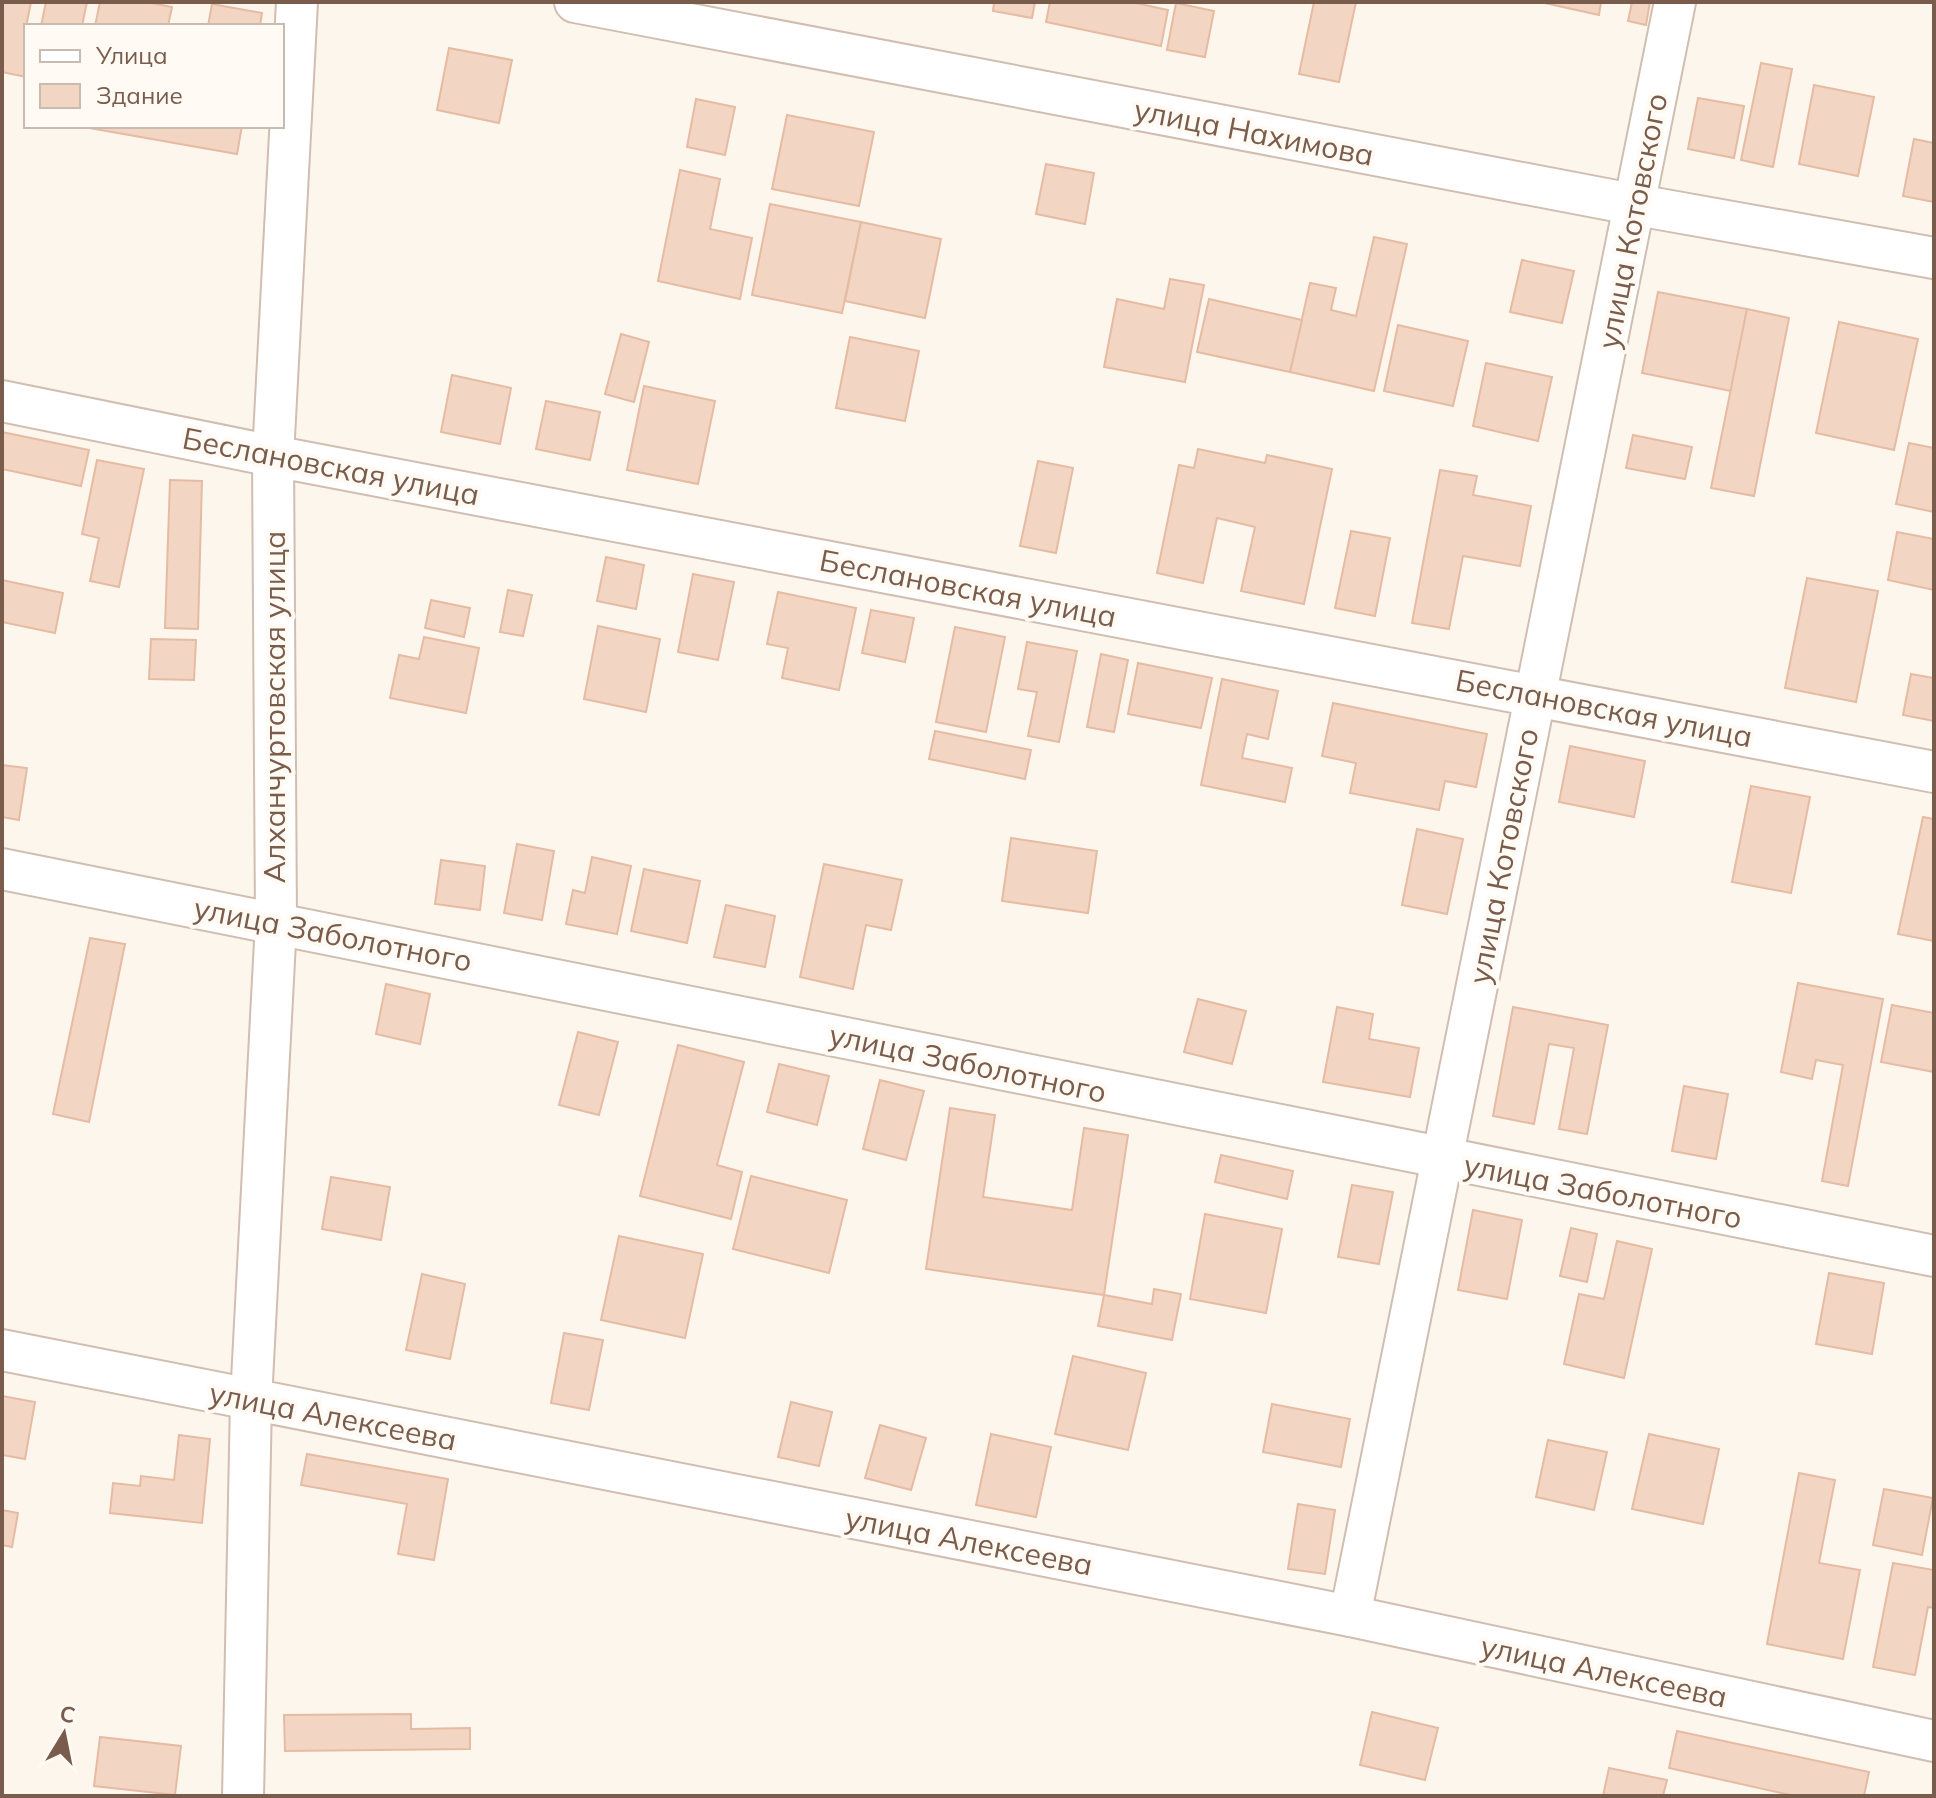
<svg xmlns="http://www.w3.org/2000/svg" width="1936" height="1798" viewBox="0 0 1936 1798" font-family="Mulish,sans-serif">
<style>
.building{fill:#f3d5c3;stroke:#e6bba3;stroke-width:2}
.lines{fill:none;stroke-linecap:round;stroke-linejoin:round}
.minor-casing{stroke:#d1beb0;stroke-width:44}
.minor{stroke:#fff;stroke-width:40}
.labels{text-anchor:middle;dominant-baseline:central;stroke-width:8;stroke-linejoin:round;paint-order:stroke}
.street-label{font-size:30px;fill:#7a5c4d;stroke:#fffaf3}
</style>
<rect width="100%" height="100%" fill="#fdf6ec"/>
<!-- building -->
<g class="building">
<polygon points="2,2 31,2 25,32 26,77 2,72"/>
<polygon points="46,2 87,2 82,26 41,26"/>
<polygon points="100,2 146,2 172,7 168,26 95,26"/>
<polygon points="994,2 1035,2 1032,18 993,11"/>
<polygon points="1050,2 1131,2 1168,10 1161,46 1046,22"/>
<polygon points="1314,2 1356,2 1339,82 1299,74"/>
<polygon points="1540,2 1601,2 1599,15"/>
<polygon points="1632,2 1650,2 1646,25 1628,21"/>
<polygon points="1176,3 1214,11 1205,57 1167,50"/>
<polygon points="212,4 262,13 260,26 208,26"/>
<polygon points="449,48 512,60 499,123 437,110"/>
<polygon points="1761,63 1792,69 1773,167 1741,160"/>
<polygon points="1814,85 1874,97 1858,176 1799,164"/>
<polygon points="1698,98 1744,106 1734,158 1688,149"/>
<polygon points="696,99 735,107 725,155 687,147"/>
<polygon points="787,115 874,132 859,206 772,189"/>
<polygon points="78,126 242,126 237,154"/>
<polygon points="1914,139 1934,143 1934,202 1903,196"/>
<polygon points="1046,164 1094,173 1085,224 1036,214"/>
<polygon points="680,170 720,179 710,229 752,238 740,299 658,281"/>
<polygon points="770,204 861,222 842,313 752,295"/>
<polygon points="861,222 941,239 925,318 845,301"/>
<polygon points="1374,237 1407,244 1374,391 1290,372 1310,283 1336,288 1331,310 1356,316"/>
<polygon points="1522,260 1574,271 1562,323 1510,312"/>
<polygon points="1170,279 1204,285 1185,382 1104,367 1117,299 1164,309"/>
<polygon points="1658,292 1747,309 1731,391 1642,373"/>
<polygon points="1209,299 1302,320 1290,372 1197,352"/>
<polygon points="1747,309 1789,318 1754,496 1711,488"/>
<polygon points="1839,322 1918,339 1894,450 1816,433"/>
<polygon points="1398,325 1468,341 1453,406 1384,391"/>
<polygon points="621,334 649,342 634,402 605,394"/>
<polygon points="850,337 919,351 905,421 836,408"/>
<polygon points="1486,363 1552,377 1538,441 1473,426"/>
<polygon points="452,375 511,388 500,444 441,432"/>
<polygon points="644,386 715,401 698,484 627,470"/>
<polygon points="546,401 600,412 590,460 536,449"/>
<polygon points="2,432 89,450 81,486 2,469"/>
<polygon points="1633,435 1692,447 1685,479 1626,468"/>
<polygon points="1909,443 1934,448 1934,512 1896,504"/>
<polygon points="1198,449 1265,463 1267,455 1332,469 1304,604 1241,591 1255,527 1217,518 1203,583 1157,573 1179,465 1194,468"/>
<polygon points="97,460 144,469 119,587 90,581 99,538 82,534"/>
<polygon points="1038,461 1073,468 1056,553 1020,546"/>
<polygon points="1440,470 1477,476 1473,495 1531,506 1520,566 1463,556 1449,629 1412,623"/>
<polygon points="170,480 202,481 198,629 165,628"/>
<polygon points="1351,531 1390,538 1375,616 1335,608"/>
<polygon points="1897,532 1934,539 1934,590 1888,580"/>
<polygon points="606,557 644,565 636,609 597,601"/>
<polygon points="693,574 734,582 718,660 678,652"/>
<polygon points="1807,578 1878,591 1856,702 1785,688"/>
<polygon points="2,580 63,593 55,633 2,622"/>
<polygon points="508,590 532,595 523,636 500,632"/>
<polygon points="778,592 856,608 839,690 782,678 788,648 767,644"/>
<polygon points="431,600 470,608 464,637 425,628"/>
<polygon points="871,610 914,618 905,662 862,653"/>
<polygon points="598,626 660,639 646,712 584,699"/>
<polygon points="955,627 1005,637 986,732 936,722"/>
<polygon points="424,637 479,648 466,713 390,698 399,655 419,659"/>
<polygon points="151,639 196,640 194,680 149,679"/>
<polygon points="1027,642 1077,651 1059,742 1028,736 1037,692 1018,689"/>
<polygon points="1101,654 1128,660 1114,732 1087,727"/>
<polygon points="1138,663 1212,678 1201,728 1128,714"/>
<polygon points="1911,674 1934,678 1934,721 1903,715"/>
<polygon points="1222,679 1278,691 1268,739 1247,734 1242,758 1292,768 1285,802 1201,785"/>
<polygon points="1333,703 1487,734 1476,787 1445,781 1439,810 1350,793 1356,763 1322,756"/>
<polygon points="935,731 1031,750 1025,779 929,759"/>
<polygon points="1570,746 1645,761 1634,817 1559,802"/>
<polygon points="2,765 27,768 19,820 2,817"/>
<polygon points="1751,786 1810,797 1791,893 1732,882"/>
<polygon points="1923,817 1934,819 1934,941 1898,934"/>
<polygon points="1417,829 1463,839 1447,914 1402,905"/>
<polygon points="1011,838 1097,851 1088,913 1002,901"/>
<polygon points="517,844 554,851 542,920 504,913"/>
<polygon points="592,857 631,866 617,934 566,924 573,890 585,893"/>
<polygon points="441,860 485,866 480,910 435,904"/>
<polygon points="824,864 902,880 891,930 866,925 853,989 800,977"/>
<polygon points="644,869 700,881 687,943 631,931"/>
<polygon points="726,905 775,916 765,967 714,957"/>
<polygon points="90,938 125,944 89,1122 53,1114"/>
<polygon points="1798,983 1883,999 1848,1186 1822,1181 1843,1065 1816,1060 1812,1079 1781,1072"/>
<polygon points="386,984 430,994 420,1044 376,1034"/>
<polygon points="1198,999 1246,1011 1232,1064 1184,1052"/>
<polygon points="1892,1005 1934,1013 1934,1072 1881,1062"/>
<polygon points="1337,1007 1373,1014 1369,1039 1419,1048 1410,1097 1323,1082"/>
<polygon points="1513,1007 1608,1025 1587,1134 1559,1129 1574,1048 1549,1044 1534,1124 1493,1116"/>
<polygon points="578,1032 618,1042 599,1115 559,1105"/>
<polygon points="678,1045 744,1062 717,1165 742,1172 731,1219 640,1196"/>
<polygon points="779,1064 829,1076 817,1125 767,1112"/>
<polygon points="880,1080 924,1091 906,1160 863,1149"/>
<polygon points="1684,1086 1728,1094 1716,1159 1672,1151"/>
<polygon points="950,1108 995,1115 983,1197 1072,1210 1084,1128 1128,1135 1104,1295 926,1269"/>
<polygon points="1221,1155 1293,1171 1287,1199 1215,1182"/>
<polygon points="751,1176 847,1200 829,1273 733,1249"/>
<polygon points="331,1177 390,1187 381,1240 322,1229"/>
<polygon points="1352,1185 1393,1192 1379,1264 1338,1257"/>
<polygon points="1473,1210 1522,1220 1507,1299 1458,1290"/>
<polygon points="1205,1214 1282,1229 1266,1313 1190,1299"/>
<polygon points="1571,1228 1597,1234 1587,1282 1560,1276"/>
<polygon points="619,1236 703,1254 685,1338 601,1320"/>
<polygon points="1617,1241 1652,1249 1624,1378 1564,1364 1579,1294 1604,1299"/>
<polygon points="1829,1273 1884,1283 1872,1354 1816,1344"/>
<polygon points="422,1274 465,1284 450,1359 406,1350"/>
<polygon points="1154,1289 1181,1294 1172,1340 1098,1326 1104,1295 1152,1304"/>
<polygon points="564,1333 603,1340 589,1410 551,1403"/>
<polygon points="1073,1356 1146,1373 1128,1450 1055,1434"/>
<polygon points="2,1396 35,1402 25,1459 2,1455"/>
<polygon points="791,1402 832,1412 819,1466 778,1457"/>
<polygon points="1272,1404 1350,1419 1341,1467 1263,1452"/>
<polygon points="880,1425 926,1438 911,1490 865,1478"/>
<polygon points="991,1434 1051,1447 1036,1517 976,1505"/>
<polygon points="1649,1434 1719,1449 1703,1524 1632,1509"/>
<polygon points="179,1435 210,1439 202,1523 110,1513 113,1483 140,1486 141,1476 174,1480"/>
<polygon points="1548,1440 1607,1452 1594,1510 1536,1497"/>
<polygon points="307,1454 448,1479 434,1560 398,1554 407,1504 301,1485"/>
<polygon points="1799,1473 1835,1480 1819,1563 1860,1570 1843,1659 1767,1644"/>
<polygon points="1884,1489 1933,1498 1922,1555 1873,1545"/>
<polygon points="1298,1504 1335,1510 1325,1574 1288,1569"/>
<polygon points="2,1510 18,1513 12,1547 2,1545"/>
<polygon points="1893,1563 1934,1570 1934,1608 1928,1607 1915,1675 1873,1667"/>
<polygon points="1372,1712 1438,1728 1425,1780 1360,1765"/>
<polygon points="411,1714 411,1729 470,1728 470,1749 285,1751 284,1715"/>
<polygon points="1677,1731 1869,1772 1864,1796 1795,1796 1669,1768"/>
<polygon points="100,1737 181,1746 175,1795 94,1786"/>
<polygon points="1609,1768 1667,1780 1663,1796 1603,1796"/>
</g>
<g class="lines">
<!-- minor casing -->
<g class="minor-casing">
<g id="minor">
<polyline points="575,2 1637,205 1934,258"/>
<polyline points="2,401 273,456 1934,772"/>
<polyline points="2,869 1934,1256"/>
<polyline points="2,1350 1350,1616 1934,1741"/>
<polyline points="1350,1616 1675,2"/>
<polyline points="243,1796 251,1400 276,922 273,456 297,2"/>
</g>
</g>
<!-- minor -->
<use href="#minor" class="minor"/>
</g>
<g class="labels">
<!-- street labels -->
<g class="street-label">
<text transform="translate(1254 132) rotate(11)">улица Нахимова</text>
<text transform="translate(1632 221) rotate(-79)">улица Котовского</text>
<text transform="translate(331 466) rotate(11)">Беслановская улица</text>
<text transform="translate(968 588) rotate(11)">Беслановская улица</text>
<text transform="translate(274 707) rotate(-90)">Алханчуртовская улица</text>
<text transform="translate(1604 708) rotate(11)">Беслановская улица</text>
<text transform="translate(1503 856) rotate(-79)">улица Котовского</text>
<text transform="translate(333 934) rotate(11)">улица Заболотного</text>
<text transform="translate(968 1063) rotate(12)">улица Заболотного</text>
<text transform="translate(1603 1191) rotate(11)">улица Заболотного</text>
<text transform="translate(333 1416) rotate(11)">улица Алексеева</text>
<text transform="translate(969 1541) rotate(11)">улица Алексеева</text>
<text transform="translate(1604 1671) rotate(12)">улица Алексеева</text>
</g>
</g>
<!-- border -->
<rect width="1936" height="1798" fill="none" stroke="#7a5c4d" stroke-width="8"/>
<!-- legend -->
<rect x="24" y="24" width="260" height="104" fill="#fffaf3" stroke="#cabbb1" stroke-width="2"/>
<rect x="40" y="50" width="40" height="12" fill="#ffffff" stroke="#cabbb1" stroke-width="2"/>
<text x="96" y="64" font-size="24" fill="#7a5c4d">Улица</text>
<rect x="40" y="84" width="40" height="24" fill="#f3d5c3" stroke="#cabbb1" stroke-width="2"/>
<text x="96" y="104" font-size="24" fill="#7a5c4d">Здание</text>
<!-- north arrow -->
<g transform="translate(64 1734) rotate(10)" stroke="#fffaf3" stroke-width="6" paint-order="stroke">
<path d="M0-6L14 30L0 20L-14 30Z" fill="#7a5c4d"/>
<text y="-12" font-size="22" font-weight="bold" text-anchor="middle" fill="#7a5c4d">С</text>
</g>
</svg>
